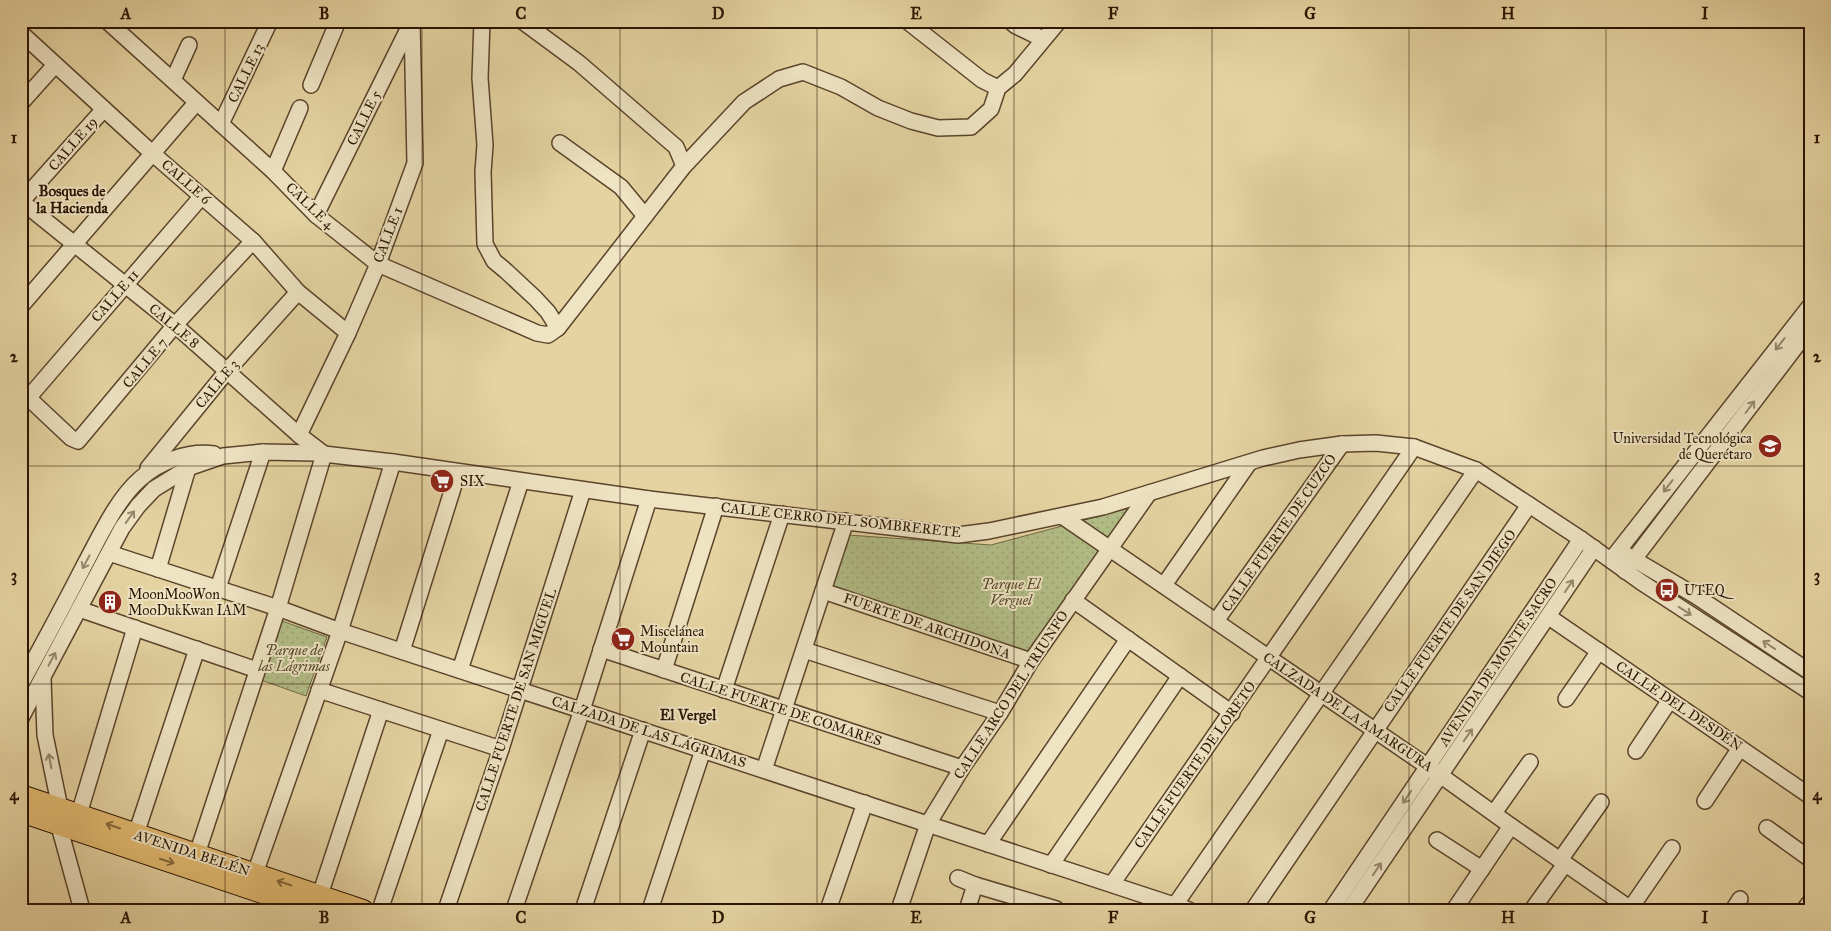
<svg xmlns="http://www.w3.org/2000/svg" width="1831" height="931" viewBox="0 0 1831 931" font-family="'IM FELL Great Primer',serif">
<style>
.park{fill:url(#park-dots);stroke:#6e6844}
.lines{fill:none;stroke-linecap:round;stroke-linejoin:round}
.minor-casing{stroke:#5a442b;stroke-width:18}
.major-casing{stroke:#2b1403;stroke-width:22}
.minor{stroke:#eee3c3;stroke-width:15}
.major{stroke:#e2ba71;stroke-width:20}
.oneway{stroke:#96866d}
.oneway2{stroke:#86673a}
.grid{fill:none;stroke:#2b1403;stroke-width:1;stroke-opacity:0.55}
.labels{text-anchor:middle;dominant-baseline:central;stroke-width:4;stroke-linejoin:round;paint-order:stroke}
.street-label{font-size:14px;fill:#2b1403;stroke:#eee3c3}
.poi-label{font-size:14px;fill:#2b1403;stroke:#eee3c3;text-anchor:start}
.park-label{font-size:14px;font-style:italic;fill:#54472a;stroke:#eee3c3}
.neighbourhood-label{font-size:15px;font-weight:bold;fill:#2b1403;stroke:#eee3c3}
.neatline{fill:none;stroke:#2b1403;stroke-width:2}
.grid-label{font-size:16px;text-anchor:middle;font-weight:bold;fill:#2b1403}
</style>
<defs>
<pattern id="park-dots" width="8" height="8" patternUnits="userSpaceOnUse" patternTransform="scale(1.25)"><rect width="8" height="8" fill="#b2bd86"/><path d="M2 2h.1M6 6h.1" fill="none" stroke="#99a272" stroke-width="1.8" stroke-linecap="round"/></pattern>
</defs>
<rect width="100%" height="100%" fill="#e5d4a2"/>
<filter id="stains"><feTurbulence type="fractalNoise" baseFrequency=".004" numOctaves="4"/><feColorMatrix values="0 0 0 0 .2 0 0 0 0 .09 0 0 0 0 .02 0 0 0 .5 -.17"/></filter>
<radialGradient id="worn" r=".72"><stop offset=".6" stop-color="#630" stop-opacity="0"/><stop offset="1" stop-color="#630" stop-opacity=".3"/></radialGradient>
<!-- park -->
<g class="park">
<polygon points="1133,507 1031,652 831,587 848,535 991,545"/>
<polygon points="282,621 327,637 306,696 261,680"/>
</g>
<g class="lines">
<!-- minor casing -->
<g class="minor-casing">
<g id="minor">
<polyline points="107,21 273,171 316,215 378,264 537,333 548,335 558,328 684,166 744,102 779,79 803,72 841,87 878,108 911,121 938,128 971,127 991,109 998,88 1015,74 1059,21"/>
<polyline points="482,21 480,78 485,145 483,172 485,244 494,261 506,271 535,298 548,312 558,328"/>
<polyline points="522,21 579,63 676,147 684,166"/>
<polyline points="907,21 982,80 998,88"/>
<polyline points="1010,21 1016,26 1043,39"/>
<polyline points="21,33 152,153 253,241 298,292 348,333"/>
<polyline points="173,80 189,45"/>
<polyline points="311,85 338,21"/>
<polyline points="21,103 55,65"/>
<polyline points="221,124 270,21"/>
<polyline points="560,143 621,187 645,216"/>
<polyline points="273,171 300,108"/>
<polyline points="21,201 175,325 299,435 324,454 278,608 197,854"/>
<polyline points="21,202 104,109"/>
<polyline points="316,215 411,23"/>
<polyline points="21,306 196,103"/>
<polyline points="21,391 71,438 78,441 175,325 253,241"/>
<polyline points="29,397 202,196"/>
<polyline points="299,435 348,333 378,264 415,163 412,21"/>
<polyline points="148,468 227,371 298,292"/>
<polyline points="1062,516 1440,775 1511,826 1632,910"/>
<polyline points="109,553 278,608 340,631 1189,910"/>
<polyline points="1625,554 1696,596 1810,672"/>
<polyline points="1611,560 1810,306"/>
<polyline points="158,569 188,468"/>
<polyline points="1625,571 1810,328"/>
<polyline points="1164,585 1249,463"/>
<polyline points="218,588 263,452"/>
<polyline points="823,591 1031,661"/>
<polyline points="1073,600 1232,713"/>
<polyline points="79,609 257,670"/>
<polyline points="1549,617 1810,796"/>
<polyline points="1216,621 1342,444"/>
<polyline points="601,649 962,768"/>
<polyline points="804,650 1000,713"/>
<polyline points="402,651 458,472"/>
<polyline points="460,670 521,481"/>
<polyline points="664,670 716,506"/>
<polyline points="43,679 45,735 60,808"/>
<path d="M21 684C43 644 65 603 86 562 100 536 117 499 140 479 159 462 188 450 214 454"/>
<polyline points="319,690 501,749"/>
<polyline points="724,690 782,514"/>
<polyline points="1566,699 1599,651"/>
<polyline points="21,718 122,528 138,506 154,489 188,468 223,456 263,452 315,453 393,462 649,499 958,535 989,531 1103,507 1263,458 1299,450 1342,444 1376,443 1414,447 1476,470 1581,539 1641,582 1810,692"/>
<polyline points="1636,751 1670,700"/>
<polyline points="764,770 846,521"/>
<polyline points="1705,801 1740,748"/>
<polyline points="1494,813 1530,762"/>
<polyline points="79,814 135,628"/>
<polyline points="59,826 82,910"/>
<polyline points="1767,828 1810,859"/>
<polyline points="136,834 197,649"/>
<polyline points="1437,840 1482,869"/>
<polyline points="988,844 1128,639"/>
<polyline points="1560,860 1601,802"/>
<polyline points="1051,865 1180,676"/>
<polyline points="958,878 975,885 1056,909"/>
<polyline points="252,882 340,631 393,462"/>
<polyline points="1112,884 1414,447"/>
<polyline points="320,895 381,710"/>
<polyline points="1175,905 1476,470"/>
<polyline points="1630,909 1672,848"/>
<polyline points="380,910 441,730"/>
<polyline points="446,910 501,749 583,490"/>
<polyline points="514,910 582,710 649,499"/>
<polyline points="583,910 643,730"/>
<polyline points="650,910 703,750"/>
<polyline points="828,910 865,803"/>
<polyline points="899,910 928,824 962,768 1000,713 1031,661 1149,493"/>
<polyline points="967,910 975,885"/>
<polyline points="1253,910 1529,505"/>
<polyline points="1331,910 1581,539"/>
<polyline points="1349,910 1594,548"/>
<polyline points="1454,910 1511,826"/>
<polyline points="1532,910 1565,864"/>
<polyline points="1733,910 1740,899"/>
<polyline points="1804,910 1810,902"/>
</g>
</g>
<!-- major casing -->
<g class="major-casing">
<g id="major">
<polyline points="21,795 363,910"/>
<polyline points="21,812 313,910"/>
</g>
</g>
<!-- minor -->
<use href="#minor" class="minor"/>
<!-- major -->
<use href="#major" class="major"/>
</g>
<!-- one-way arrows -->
<defs><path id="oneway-shaft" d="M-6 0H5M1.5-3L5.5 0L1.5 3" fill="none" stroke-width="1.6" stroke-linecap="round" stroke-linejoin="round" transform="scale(1.25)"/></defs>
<g class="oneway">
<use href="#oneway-shaft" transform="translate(1780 344) rotate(128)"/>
<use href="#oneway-shaft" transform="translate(1750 407) rotate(-53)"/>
<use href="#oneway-shaft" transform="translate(1668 486) rotate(128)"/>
<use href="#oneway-shaft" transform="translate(130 517) rotate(-55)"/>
<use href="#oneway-shaft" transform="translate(86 562) rotate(118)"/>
<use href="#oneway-shaft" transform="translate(1569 586) rotate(-56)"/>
<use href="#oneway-shaft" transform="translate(1685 611) rotate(33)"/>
<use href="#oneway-shaft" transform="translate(1769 645) rotate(-146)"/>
<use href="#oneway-shaft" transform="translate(52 659) rotate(-62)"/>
<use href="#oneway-shaft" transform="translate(1468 735) rotate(-55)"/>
<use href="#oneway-shaft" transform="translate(50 761) rotate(-101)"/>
<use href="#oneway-shaft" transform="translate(1407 797) rotate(124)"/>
<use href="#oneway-shaft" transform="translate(1377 869) rotate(-56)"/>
</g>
<g class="oneway2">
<use href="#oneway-shaft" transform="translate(113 826) rotate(-161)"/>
<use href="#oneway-shaft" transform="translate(167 861) rotate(18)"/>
<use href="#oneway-shaft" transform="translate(284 883) rotate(-162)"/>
</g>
<!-- grid -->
<path class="grid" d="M225 21V910M422 21V910M620 21V910M817 21V910M1014 21V910M1212 21V910M1409 21V910M1606 21V910M21 246H1810M21 466H1810M21 684H1810"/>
<!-- icons -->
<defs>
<g id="university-disc" transform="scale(1.25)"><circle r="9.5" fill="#8f2418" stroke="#eee3c3"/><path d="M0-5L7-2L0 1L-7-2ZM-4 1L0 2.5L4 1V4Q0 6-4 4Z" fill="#fff"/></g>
<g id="supermarket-disc" transform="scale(1.25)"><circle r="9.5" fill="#8f2418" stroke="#eee3c3"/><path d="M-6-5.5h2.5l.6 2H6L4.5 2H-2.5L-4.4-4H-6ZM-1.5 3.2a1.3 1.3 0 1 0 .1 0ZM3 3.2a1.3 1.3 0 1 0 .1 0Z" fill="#fff"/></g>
<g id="bus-disc" transform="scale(1.25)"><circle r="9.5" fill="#8f2418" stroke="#eee3c3"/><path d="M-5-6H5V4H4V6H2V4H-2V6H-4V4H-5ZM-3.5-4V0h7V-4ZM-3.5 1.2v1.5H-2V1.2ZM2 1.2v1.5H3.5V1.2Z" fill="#fff"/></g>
<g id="building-disc" transform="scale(1.25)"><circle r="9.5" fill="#8f2418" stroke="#eee3c3"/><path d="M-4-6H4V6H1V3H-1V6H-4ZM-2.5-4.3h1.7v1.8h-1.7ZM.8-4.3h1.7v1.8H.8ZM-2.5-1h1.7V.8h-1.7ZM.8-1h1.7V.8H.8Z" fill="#fff"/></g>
</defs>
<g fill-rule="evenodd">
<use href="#university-disc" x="1770" y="446"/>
<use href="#supermarket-disc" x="442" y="481"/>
<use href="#bus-disc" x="1667" y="590"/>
<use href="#building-disc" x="110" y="602"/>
<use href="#supermarket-disc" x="623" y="639"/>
</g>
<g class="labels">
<!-- street labels -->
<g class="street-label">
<text transform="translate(246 73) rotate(-64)">CALLE 13</text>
<text transform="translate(364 118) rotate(-64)">CALLE 5</text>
<text transform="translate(73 144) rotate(-49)">CALLE 19</text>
<text transform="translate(186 182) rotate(41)">CALLE 6</text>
<text transform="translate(310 206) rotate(44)">CALLE 4</text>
<text transform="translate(388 235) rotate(-69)">CALLE 1</text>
<text transform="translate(115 296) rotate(-49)">CALLE 11</text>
<text transform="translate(174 326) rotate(40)">CALLE 8</text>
<text transform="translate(145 363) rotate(-50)">CALLE 7</text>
<text transform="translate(217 384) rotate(-50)">CALLE 3</text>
<text transform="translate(841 520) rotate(6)">CALLE CERRO DEL SOMBRERETE</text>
<text transform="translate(1279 533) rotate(-55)">CALLE FUERTE DE CUZCO</text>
<text transform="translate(1450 621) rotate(-55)">CALLE FUERTE DE SAN DIEGO</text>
<text transform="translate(927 626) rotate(19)">FUERTE DE ARCHIDONA</text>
<text transform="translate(1498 662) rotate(-56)">AVENIDA DE MONTE SACRO</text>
<text transform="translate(1011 695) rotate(-57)">CALLE ARCO DEL TRIUNFO</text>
<text transform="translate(516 700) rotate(-72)">CALLE FUERTE DE SAN MIGUEL</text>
<text transform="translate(1679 706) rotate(34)">CALLE DEL DESDÉN</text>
<text transform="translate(781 709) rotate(18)">CALLE FUERTE DE COMARES</text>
<text transform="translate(1348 712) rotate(34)">CALZADA DE LA AMARGURA</text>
<text transform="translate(649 732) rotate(18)">CALZADA DE LAS LÁGRIMAS</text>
<text transform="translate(1195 765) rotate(-55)">CALLE FUERTE DE LORETO</text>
<text transform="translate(192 853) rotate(18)">AVENIDA BELÉN</text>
</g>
<!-- poi labels -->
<g class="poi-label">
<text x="1752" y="438" text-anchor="end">Universidad Tecnológica<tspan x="1752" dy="16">de Querétaro</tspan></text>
<text x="460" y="481">SIX</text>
<text x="1684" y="590">UTEQ</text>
<text x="128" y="594">MoonMooWon<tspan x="128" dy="16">MooDukKwan IAM</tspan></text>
<text x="640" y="631">Miscelánea<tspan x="640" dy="16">Mountain</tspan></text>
</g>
<!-- park labels -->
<g class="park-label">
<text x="1011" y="584">Parque El<tspan x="1011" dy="16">Verguel</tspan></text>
<text x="294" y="650">Parque de<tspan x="294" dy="16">las Lágrimas</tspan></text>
</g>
<!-- neighbourhood labels -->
<g class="neighbourhood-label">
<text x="72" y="191">Bosques de<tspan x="72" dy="17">la Hacienda</tspan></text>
<text x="688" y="715">El Vergel</text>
</g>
</g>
<!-- margin -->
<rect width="1831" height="931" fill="none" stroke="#e5d4a2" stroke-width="55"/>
<rect x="28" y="28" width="1776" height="876" class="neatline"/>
<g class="grid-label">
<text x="126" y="19">A</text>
<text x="324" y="19">B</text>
<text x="521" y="19">C</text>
<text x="718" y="19">D</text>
<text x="916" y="19">E</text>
<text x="1113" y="19">F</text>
<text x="1310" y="19">G</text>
<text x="1508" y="19">H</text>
<text x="1705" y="19">I</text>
<text x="14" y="143">1</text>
<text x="1817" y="143">1</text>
<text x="14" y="362">2</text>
<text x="1817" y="362">2</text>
<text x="14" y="581">3</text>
<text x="1817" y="581">3</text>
<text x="14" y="800">4</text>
<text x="1817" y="800">4</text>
<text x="126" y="923">A</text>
<text x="324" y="923">B</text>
<text x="521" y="923">C</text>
<text x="718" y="923">D</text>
<text x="916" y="923">E</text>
<text x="1113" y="923">F</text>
<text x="1310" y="923">G</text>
<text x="1508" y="923">H</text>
<text x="1705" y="923">I</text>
</g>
<rect width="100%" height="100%" filter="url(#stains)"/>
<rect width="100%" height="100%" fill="url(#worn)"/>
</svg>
